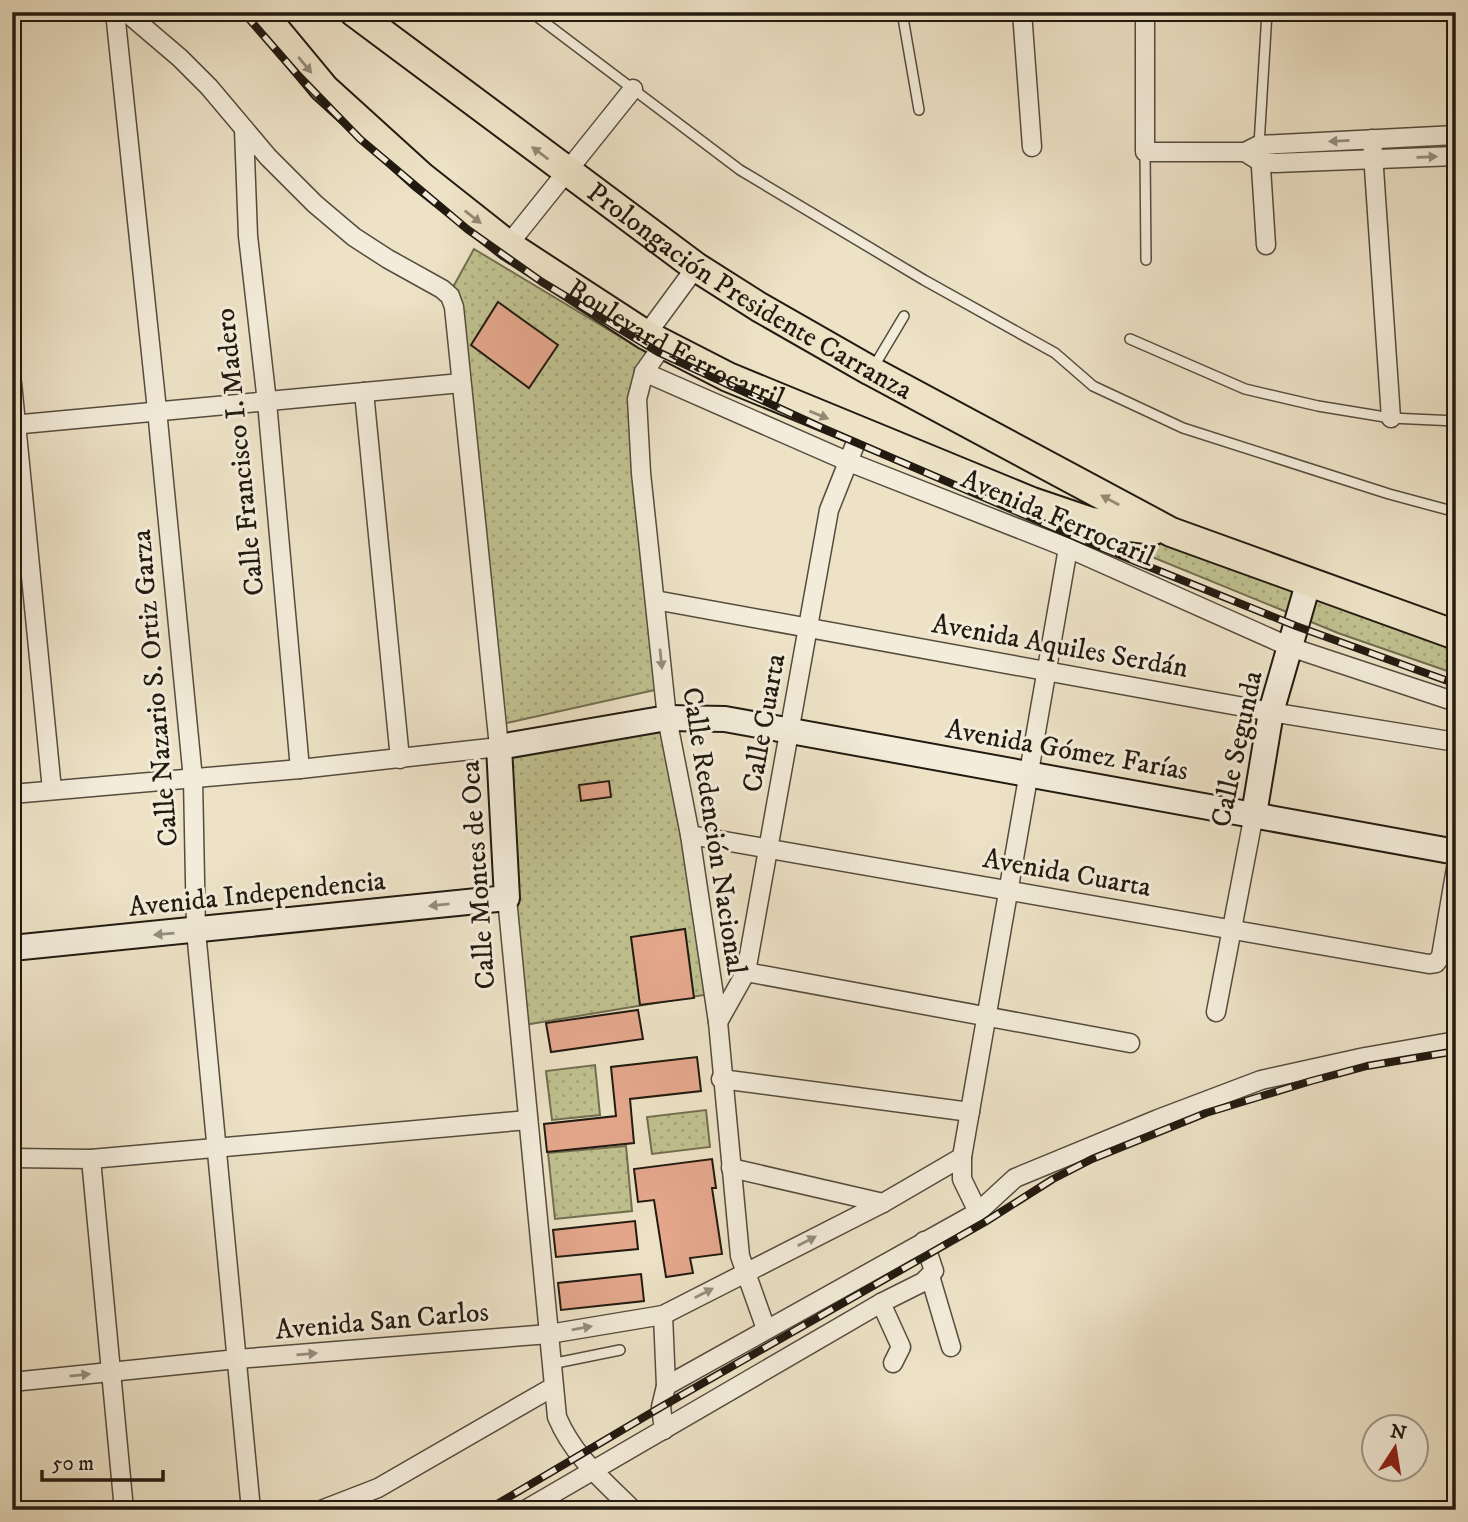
<svg xmlns="http://www.w3.org/2000/svg" width="1468" height="1522" viewBox="0 0 1468 1522" font-family="'IM FELL DW Pica',serif">
<style>
.park{fill:url(#park-dots);stroke:#716e50;stroke-width:2}
.building{fill:#e4a78c;stroke:#221a10;stroke-width:2}
.lines{fill:none;stroke-linecap:round;stroke-linejoin:round}
.lane-casing{stroke:#554c3e;stroke-width:12}
.street-casing{stroke:#554c3e;stroke-width:21}
.secondary-casing{stroke:#221a10;stroke-width:28}
.primary-casing{stroke:#221a10;stroke-width:32}
.lane{stroke:#f3ecda;stroke-width:9}
.street{stroke:#f3ecda;stroke-width:18}
.secondary{stroke:#f3ecda;stroke-width:24}
.primary{stroke:#ede2c6;stroke-width:28}
.rail-casing{stroke:#221a10;stroke-width:8}
.rail{stroke:#f3ecda;stroke-width:5;stroke-dasharray:16;stroke-linecap:butt}
.oneway{fill:#928874}
.oneway2{fill:#958e7f}
.labels{text-anchor:middle;dominant-baseline:central;stroke-width:6;stroke-linejoin:round;paint-order:stroke}
.street-label{font-size:28px;fill:#221a10;stroke:#f3ecda}
</style>
<defs>
<pattern id="park-dots" width="8" height="8" patternUnits="userSpaceOnUse" patternTransform="scale(1.75)"><rect width="8" height="8" fill="#c0c190"/><path d="M2 2h.1M6 6h.1" fill="none" stroke="#a5a57b" stroke-width="1.8" stroke-linecap="round"/></pattern>
</defs>
<rect width="100%" height="100%" fill="#ede2c6"/>
<filter id="stains"><feTurbulence type="fractalNoise" baseFrequency=".00286" numOctaves="4"/><feColorMatrix values="0 0 0 0 .2 0 0 0 0 .09 0 0 0 0 .02 0 0 0 .5 -.17"/></filter>
<radialGradient id="worn" r=".72"><stop offset=".6" stop-color="#630" stop-opacity="0"/><stop offset="1" stop-color="#630" stop-opacity=".3"/></radialGradient>
<!-- park -->
<g class="park">
<polygon points="474,249 647,353 633,388 655,690 502,724 452,289"/>
<polygon points="1167,539 1456,642 1456,674 1338,633 1113,541"/>
<polygon points="665,722 710,994 524,1025 503,750"/>
<polygon points="595,1065 600,1115 552,1120 546,1071"/>
<polygon points="706,1110 710,1147 652,1154 647,1117"/>
<polygon points="626,1146 632,1211 555,1219 548,1153"/>
</g>
<!-- building -->
<g class="building">
<polygon points="498,302 558,345 529,388 471,345"/>
<polygon points="609,781 611,797 581,801 579,785"/>
<polygon points="685,929 694,998 640,1005 631,937"/>
<polygon points="638,1010 643,1039 551,1052 546,1023"/>
<polygon points="697,1057 701,1091 630,1099 634,1143 547,1152 544,1124 616,1116 611,1067"/>
<polygon points="712,1159 716,1188 712,1188 722,1254 690,1258 693,1273 666,1277 654,1200 638,1202 634,1169"/>
<polygon points="635,1221 638,1249 556,1257 553,1230"/>
<polygon points="641,1274 644,1301 561,1310 558,1283"/>
</g>
<g class="lines">
<!-- lane casing -->
<g class="lane-casing">
<g id="lane">
<polyline points="531,12 740,170 924,280 1055,353 1093,386 1183,428 1389,494 1456,512"/>
<polyline points="902,12 919,110"/>
<polyline points="1259,145 1267,12"/>
<polyline points="1145,152 1146,260"/>
<polyline points="1130,339 1245,389 1318,406 1391,418 1456,421"/>
<polyline points="873,368 904,316"/>
<polyline points="551,1364 620,1350"/>
</g>
</g>
<!-- street casing -->
<g class="street-casing">
<g id="street">
<polyline points="115,12 157,410 193,779 196,931 251,1510"/>
<polyline points="1022,12 1032,147"/>
<polyline points="1145,12 1145,152 1245,152 1259,145 1456,135"/>
<polyline points="244,129 248,236 267,402 300,769"/>
<polyline points="1372,139 1391,418"/>
<polyline points="1245,152 1261,162 1275,163 1456,156"/>
<polyline points="1260,152 1266,245"/>
<polyline points="508,245 633,89"/>
<polyline points="646,335 696,267"/>
<polyline points="663,345 644,372 637,399 641,473 667,718 690,835 718,1022 740,1256 766,1329"/>
<polyline points="644,372 849,462 1068,548 1290,647 1456,702"/>
<polyline points="12,383 52,790"/>
<polyline points="364,392 400,759"/>
<polyline points="12,425 461,383"/>
<polyline points="655,600 1271,712 1456,742"/>
<polyline points="12,794 300,769 499,747 454,307 450,296 442,289 388,259 354,237 315,204 268,157 209,87 180,58 126,12"/>
<polyline points="690,835 1429,964 1436,963 1441,956 1456,868"/>
<path d="M507 898 557 1417C574 1457 603 1480 633 1510"/>
<polyline points="746,972 1130,1043"/>
<polyline points="1216,1012 1254,814"/>
<polyline points="718,1022 746,972 829,510 860,432"/>
<polyline points="721,1079 970,1112"/>
<polyline points="12,1158 91,1159 528,1120"/>
<polyline points="91,1159 124,1510"/>
<polyline points="731,1168 883,1203"/>
<polyline points="978,1212 962,1179 962,1157 1068,548"/>
<polyline points="930,1276 951,1347"/>
<polyline points="881,1303 901,1347 893,1363"/>
<polyline points="663,1315 666,1386 661,1407 664,1430"/>
<polyline points="12,1382 237,1359 549,1334 663,1315 883,1203 962,1157"/>
<polyline points="666,1386 978,1212 1015,1178 1158,1119 1261,1080 1365,1057 1456,1041"/>
<polyline points="321,1510 378,1488 553,1387"/>
<polyline points="525,1510 881,1303 923,1282 934,1271 924,1241"/>
</g>
</g>
<!-- secondary casing -->
<g class="secondary-casing">
<g id="secondary">
<polyline points="1254,814 1271,712 1308,584"/>
<polyline points="12,948 507,898 499,747 667,718 725,719 1456,852"/>
</g>
</g>
<!-- primary casing -->
<g class="primary-casing">
<g id="primary">
<path id="s1" d="M261 12 324 88 422 177 508 245 646 335 728 377 1032 502 1091 522 1154 530"/>
<path id="s2" d="M354 12 696 267 759 307 871 371 1171 532 1456 635"/>
</g>
</g>
<!-- lane -->
<use href="#lane" class="lane"/>
<!-- street -->
<use href="#street" class="street"/>
<!-- secondary -->
<use href="#secondary" class="secondary"/>
<!-- primary -->
<use href="#primary" class="primary"/>
<!-- rail casing -->
<g class="rail-casing">
<g id="rail">
<polyline points="243,12 297,74 360,139 467,229 542,282 658,352 820,427 1085,541 1296,626 1456,684"/>
<polyline points="487,1510 661,1407 985,1222 1053,1179 1092,1159 1206,1113 1311,1081 1367,1066 1456,1051"/>
</g>
</g>
<!-- rail -->
<use href="#rail" class="rail"/>
</g>
<!-- one-way arrows -->
<defs><path id="oneway-solid" d="M-6-.8H1V-3.2L6.5 0L1 3.2V.8H-6Z" transform="scale(1.75)"/></defs>
<g class="oneway">
<use href="#oneway-solid" transform="translate(305 65) rotate(50)"/>
<use href="#oneway-solid" transform="translate(540 153) rotate(-143)"/>
<use href="#oneway-solid" transform="translate(473 217) rotate(38)"/>
<use href="#oneway-solid" transform="translate(819 415) rotate(22)"/>
<use href="#oneway-solid" transform="translate(1110 500) rotate(-152)"/>
</g>
<g class="oneway2">
<use href="#oneway-solid" transform="translate(1339 141) rotate(177)"/>
<use href="#oneway-solid" transform="translate(1427 157) rotate(-2)"/>
<use href="#oneway-solid" transform="translate(661 659) rotate(84)"/>
<use href="#oneway-solid" transform="translate(439 905) rotate(174)"/>
<use href="#oneway-solid" transform="translate(164 934) rotate(175)"/>
<use href="#oneway-solid" transform="translate(807 1241) rotate(-27)"/>
<use href="#oneway-solid" transform="translate(704 1293) rotate(-27)"/>
<use href="#oneway-solid" transform="translate(582 1328) rotate(-10)"/>
<use href="#oneway-solid" transform="translate(307 1354) rotate(-5)"/>
<use href="#oneway-solid" transform="translate(80 1375) rotate(-6)"/>
</g>
<g class="labels">
<!-- street labels -->
<g class="street-label">
<text stroke="none"><textPath href="#s2" startOffset="485">Prolongación Presidente Carranza</textPath></text>
<text stroke="none"><textPath href="#s1" startOffset="536">Boulevard Ferrocarril</textPath></text>
<text transform="translate(240 452) rotate(-96)">Calle Francisco I. Madero</text>
<text transform="translate(1058 518) rotate(23)">Avenida Ferrocaril</text>
<text transform="translate(1060 646) rotate(10)">Avenida Aquiles Serdán</text>
<text transform="translate(155 688) rotate(-95)">Calle Nazario S. Ortiz Garza</text>
<text transform="translate(764 723) rotate(-80)">Calle Cuarta</text>
<text transform="translate(1237 749) rotate(-78)">Calle Segunda</text>
<text transform="translate(1067 750) rotate(10)">Avenida Gómez Farías</text>
<text transform="translate(714 831) rotate(81)">Calle Redención Nacional</text>
<text transform="translate(1067 873) rotate(10)">Avenida Cuarta</text>
<text transform="translate(478 875) rotate(-94)">Calle Montes de Oca</text>
<text transform="translate(257 894) rotate(-6)">Avenida Independencia</text>
<text transform="translate(382 1321) rotate(-5)">Avenida San Carlos</text>
</g>
</g>
<!-- margin -->
<rect width="1468" height="1522" fill="none" stroke="#ede2c6" stroke-width="42"/>
<rect x="14" y="14" width="1440" height="1494" fill="none" stroke="#221a10" stroke-width="3.5"/>
<rect x="21" y="21" width="1426" height="1480" fill="none" stroke="#221a10" stroke-width="2"/>
<!-- north arrow -->
<g transform="translate(1395 1448) rotate(12)"><circle r="33" fill="#f3ecda" stroke="#9f9889" stroke-width="2"/>
<path d="M0-5L12 26L0 18L-12 26Z" fill="#8f2418"/>
<text y="-10" font-size="19" font-weight="bold" text-anchor="middle" fill="#221a10">N</text>
</g>
<!-- scale -->
<path d="M42 1470v10h121v-10" fill="none" stroke="#221a10" stroke-width="3.5"/>
<text x="52" y="1470" font-size="21" fill="#221a10" stroke="#f3ecda" stroke-width="5" paint-order="stroke">50 m</text>
<rect width="100%" height="100%" filter="url(#stains)"/>
<rect width="100%" height="100%" fill="url(#worn)"/>
</svg>
